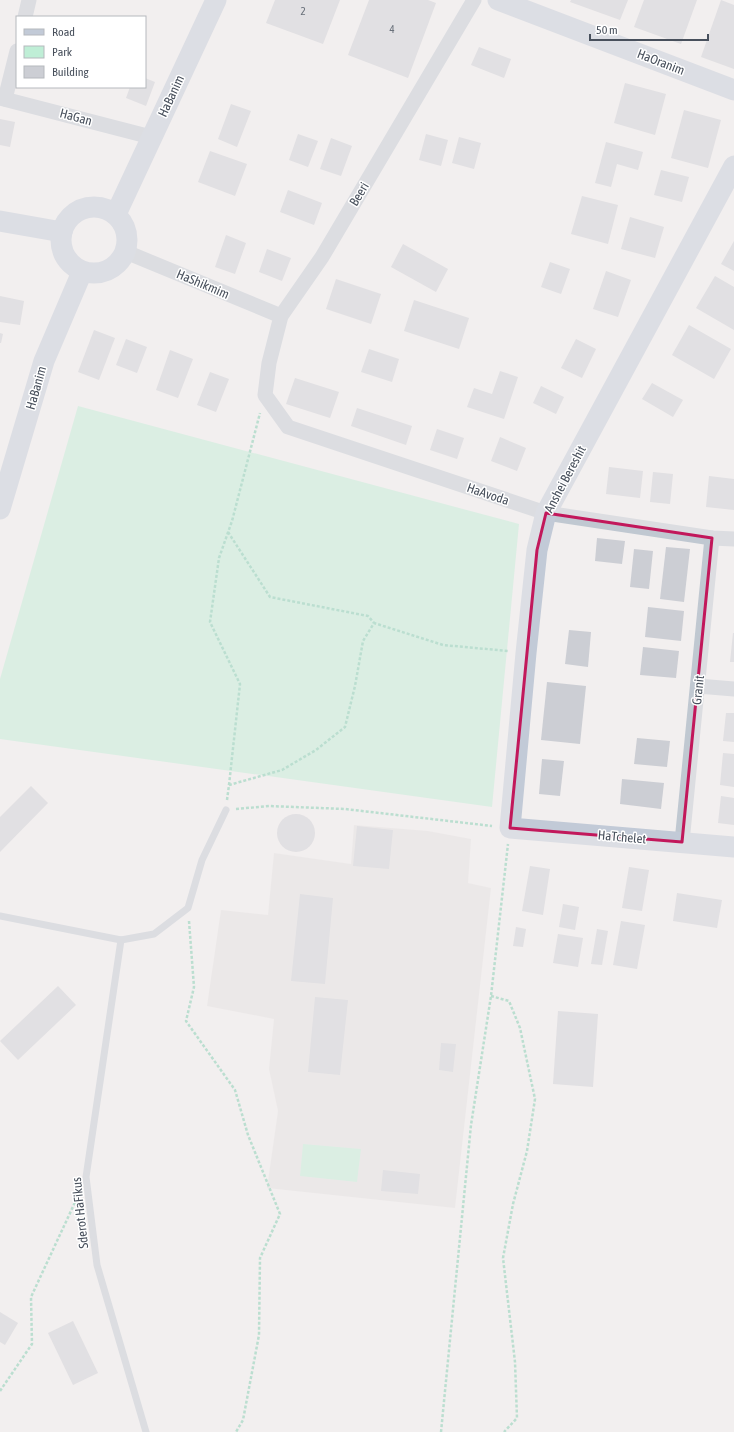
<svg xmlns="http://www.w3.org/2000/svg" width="734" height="1432" viewBox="0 0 734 1432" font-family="'Asap Condensed',sans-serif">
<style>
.education{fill:#e3e1e1}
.green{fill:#bfeed6}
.building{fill:#ccced4}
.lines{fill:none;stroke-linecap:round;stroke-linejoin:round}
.path{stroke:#78cbab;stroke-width:2.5;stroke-dasharray:3 2;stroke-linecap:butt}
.lane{stroke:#c0c8d1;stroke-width:7}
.street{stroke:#c0c8d1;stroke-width:15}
.secondary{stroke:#c2cad7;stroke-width:21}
.marked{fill:none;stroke:#c2185b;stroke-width:3;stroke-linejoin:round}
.labels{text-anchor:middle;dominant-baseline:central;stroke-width:3;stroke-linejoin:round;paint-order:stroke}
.number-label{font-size:11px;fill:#69707a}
.street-label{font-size:13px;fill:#48505c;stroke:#fff}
</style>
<rect width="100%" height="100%" fill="#f2efef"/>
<!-- education -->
<polygon class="education" points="354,825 428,831 471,839 468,883 491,888 455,1208 267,1188 278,1111 269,1069 274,1019 207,1006 221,910 268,915 274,853 351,864"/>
<!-- green -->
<g class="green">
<polygon points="78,406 519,524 492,807 0,739 0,679"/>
<polygon points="303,1144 361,1149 357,1182 300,1176"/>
</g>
<!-- building -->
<g class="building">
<polygon points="275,0 340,0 323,44 266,23"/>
<polygon points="369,0 428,0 436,3 408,78 348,55"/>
<polygon points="571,0 628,0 620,20 570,2"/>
<polygon points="644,0 697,0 681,44 634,27"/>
<polygon points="721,0 734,5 734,69 701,57"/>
<polygon points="479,47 511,59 504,78 471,65"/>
<polygon points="145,78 155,82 146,106 126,98 130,87 145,87"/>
<polygon points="625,83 666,94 655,135 614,123"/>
<polygon points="231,104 251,111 237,147 218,139"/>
<polygon points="684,110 721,120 708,168 671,158"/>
<polygon points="0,119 15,122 10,147 0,145"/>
<polygon points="298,134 318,141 308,167 289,160"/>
<polygon points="426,134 448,140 441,166 419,160"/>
<polygon points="459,137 481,143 474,169 452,163"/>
<polygon points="331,138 352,146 341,176 320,169"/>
<polygon points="606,142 643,152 638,170 617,164 611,187 595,183"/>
<polygon points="210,151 247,164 235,196 198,182"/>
<polygon points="661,170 689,177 682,202 654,195"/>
<polygon points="288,190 322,203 314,225 280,212"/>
<polygon points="582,196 618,205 608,244 571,234"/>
<polygon points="630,217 664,227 655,258 621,249"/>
<polygon points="226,235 246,243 235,274 215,267"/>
<polygon points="734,241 734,271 721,264"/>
<polygon points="403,244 448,269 436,292 391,267"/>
<polygon points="267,249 291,258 282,281 259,272"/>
<polygon points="550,262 570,269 561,294 541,287"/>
<polygon points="606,271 631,280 618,317 593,309"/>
<polygon points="715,276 734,287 734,330 696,308"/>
<polygon points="336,279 381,294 371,324 326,309"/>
<polygon points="0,296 24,301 20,325 0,322"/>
<polygon points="414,300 469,318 459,349 404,331"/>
<polygon points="689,325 731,349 714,379 672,355"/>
<polygon points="94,330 115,338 99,380 78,372"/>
<polygon points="0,333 3,334 1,343 0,343"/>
<polygon points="126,339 147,347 137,373 116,365"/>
<polygon points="576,339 596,349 582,378 561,368"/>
<polygon points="369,349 399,359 392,382 361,372"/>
<polygon points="170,350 193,359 178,398 156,390"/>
<polygon points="500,371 518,377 504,419 467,407 474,388 492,394"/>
<polygon points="210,372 229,379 216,412 197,405"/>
<polygon points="295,378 339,392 330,418 286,404"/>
<polygon points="652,383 683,400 673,417 642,399"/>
<polygon points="541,386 564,397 556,414 533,403"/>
<polygon points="357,408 412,426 406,445 351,426"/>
<polygon points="437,429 464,438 457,459 430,450"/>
<polygon points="500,437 526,448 517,471 491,461"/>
<polygon points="609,467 643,471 640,498 606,494"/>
<polygon points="653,472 673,474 670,504 650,502"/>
<polygon points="709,476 734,479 734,510 706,507"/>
<polygon points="597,538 625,541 622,564 595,561"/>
<polygon points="666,547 690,549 684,602 660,599"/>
<polygon points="634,549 653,551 649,589 630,587"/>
<polygon points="648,607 684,611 681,641 645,637"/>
<polygon points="569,630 591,632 588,667 565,664"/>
<polygon points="733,633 734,633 734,662 730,662"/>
<polygon points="643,647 679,651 676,678 640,675"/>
<polygon points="547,682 586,686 580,744 541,740"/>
<polygon points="726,713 734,713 734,742 723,741"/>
<polygon points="637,738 670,741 667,767 634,764"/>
<polygon points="723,753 734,754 734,787 720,785"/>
<polygon points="542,759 564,761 560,796 539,794"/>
<polygon points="622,779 664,783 661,809 620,804"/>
<polygon points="31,786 48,803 0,852 0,817"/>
<polygon points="721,796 734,798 734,825 718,823"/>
<circle cx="296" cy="833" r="19"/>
<polygon points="357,826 393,830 389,869 353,866"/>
<polygon points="530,866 550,869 543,915 522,911"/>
<polygon points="629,867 649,870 642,911 622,908"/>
<polygon points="677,893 722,900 717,928 673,921"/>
<polygon points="300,894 333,898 325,984 291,981"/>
<polygon points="563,904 579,907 575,930 559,927"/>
<polygon points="621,921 645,925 637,969 613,965"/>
<polygon points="516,927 526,929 523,947 513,946"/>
<polygon points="597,929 608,931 602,965 591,964"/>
<polygon points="558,934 583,938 578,967 553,963"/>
<polygon points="58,986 76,1005 18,1060 0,1041"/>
<polygon points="315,997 348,1000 340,1075 308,1072"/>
<polygon points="558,1011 598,1014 593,1087 553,1084"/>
<polygon points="441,1043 456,1044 453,1072 439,1070"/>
<polygon points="383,1170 420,1174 418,1194 381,1191"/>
<polygon points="0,1312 18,1323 5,1345 0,1342"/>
<polygon points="73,1321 98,1373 73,1385 48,1333"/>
</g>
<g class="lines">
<!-- path -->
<g class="path">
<polyline points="228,532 270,597 368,616 374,623"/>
<polyline points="229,785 240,684 210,622 219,558 232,521 260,413"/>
<polyline points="227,800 229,785 282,770 316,750 345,727 355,686 363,641 374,623 443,645 508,651"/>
<polyline points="236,809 269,806 345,809 492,826"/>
<polyline points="189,921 194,987 186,1021 235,1090 248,1135 280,1214 260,1258 259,1335 243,1420 236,1432"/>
<polyline points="491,996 509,1001 520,1028 535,1099 527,1151 513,1204 503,1258 515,1362 517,1418 504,1432"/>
<polyline points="0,1391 32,1344 31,1297 77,1198"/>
<polyline points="441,1432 471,1125 491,996 508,844"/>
</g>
<!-- lane -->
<g class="lane">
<polyline points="0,916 121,940 154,934 188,908 202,860 226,810"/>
<polyline points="121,940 86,1177 97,1265 146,1432"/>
</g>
<!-- street -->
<g class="street">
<polyline points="474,0 322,257 281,316 269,363 265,395 288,427 546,513 712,538 734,539"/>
<polyline points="25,17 29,0"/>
<polyline points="0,98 151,137"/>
<polyline points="5,99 17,51"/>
<polyline points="126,252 281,316"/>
<polyline points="698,686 734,689"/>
<polyline points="682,842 712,538"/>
</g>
<!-- secondary -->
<g class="secondary">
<polyline points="498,0 734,90"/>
<polyline points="734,166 546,513 537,550 526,653 510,828 734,847"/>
<circle cx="94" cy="240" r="33"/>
<polyline points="116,214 216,0"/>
<polyline points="0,221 62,232"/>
<polyline points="0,509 44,361 82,272"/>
</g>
</g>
<!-- marked area -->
<path d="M0 0H734V1432H0ZM546 513 712 538 682 842 510 828 537 550Z" fill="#f2efef" fill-opacity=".55" fill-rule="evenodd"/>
<path class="marked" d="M546 513 712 538 682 842 510 828 537 550Z"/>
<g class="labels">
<!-- number labels -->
<g class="number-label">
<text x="303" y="11">2</text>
<text x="392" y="29">4</text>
</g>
<!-- street labels -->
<g class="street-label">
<text transform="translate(661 62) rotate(21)">HaOranim</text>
<text transform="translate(171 96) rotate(-65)">HaBanim</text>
<text transform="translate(76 117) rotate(15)">HaGan</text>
<text transform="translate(359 194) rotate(-59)">Beeri</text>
<text transform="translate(203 284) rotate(23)">HaShikmim</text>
<text transform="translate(36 388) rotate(-74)">HaBanim</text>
<text transform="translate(565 479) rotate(-62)">Anshei Bereshit</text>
<text transform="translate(488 494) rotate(19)">HaAvoda</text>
<text transform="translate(698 690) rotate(-84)">Granit</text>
<text transform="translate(622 837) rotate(5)">HaTchelet</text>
<text transform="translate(80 1213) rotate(-96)">Sderot HaFikus</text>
</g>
</g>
<!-- legend -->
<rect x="16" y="16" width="130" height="72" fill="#ffffff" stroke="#b6b9be"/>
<rect x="24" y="29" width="20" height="6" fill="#c2cad7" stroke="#b6b9be"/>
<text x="52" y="36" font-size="12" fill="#48505c">Road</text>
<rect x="24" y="46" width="20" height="12" fill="#bfeed6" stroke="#b6b9be"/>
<text x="52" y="56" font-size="12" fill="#48505c">Park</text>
<rect x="24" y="66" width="20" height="12" fill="#ccced4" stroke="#b6b9be"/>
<text x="52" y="76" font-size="12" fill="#48505c">Building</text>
<!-- scale -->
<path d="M590 34v6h118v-6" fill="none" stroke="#48505c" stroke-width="2"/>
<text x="596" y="34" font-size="12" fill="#48505c" stroke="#ffffff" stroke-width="3" paint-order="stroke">50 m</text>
</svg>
